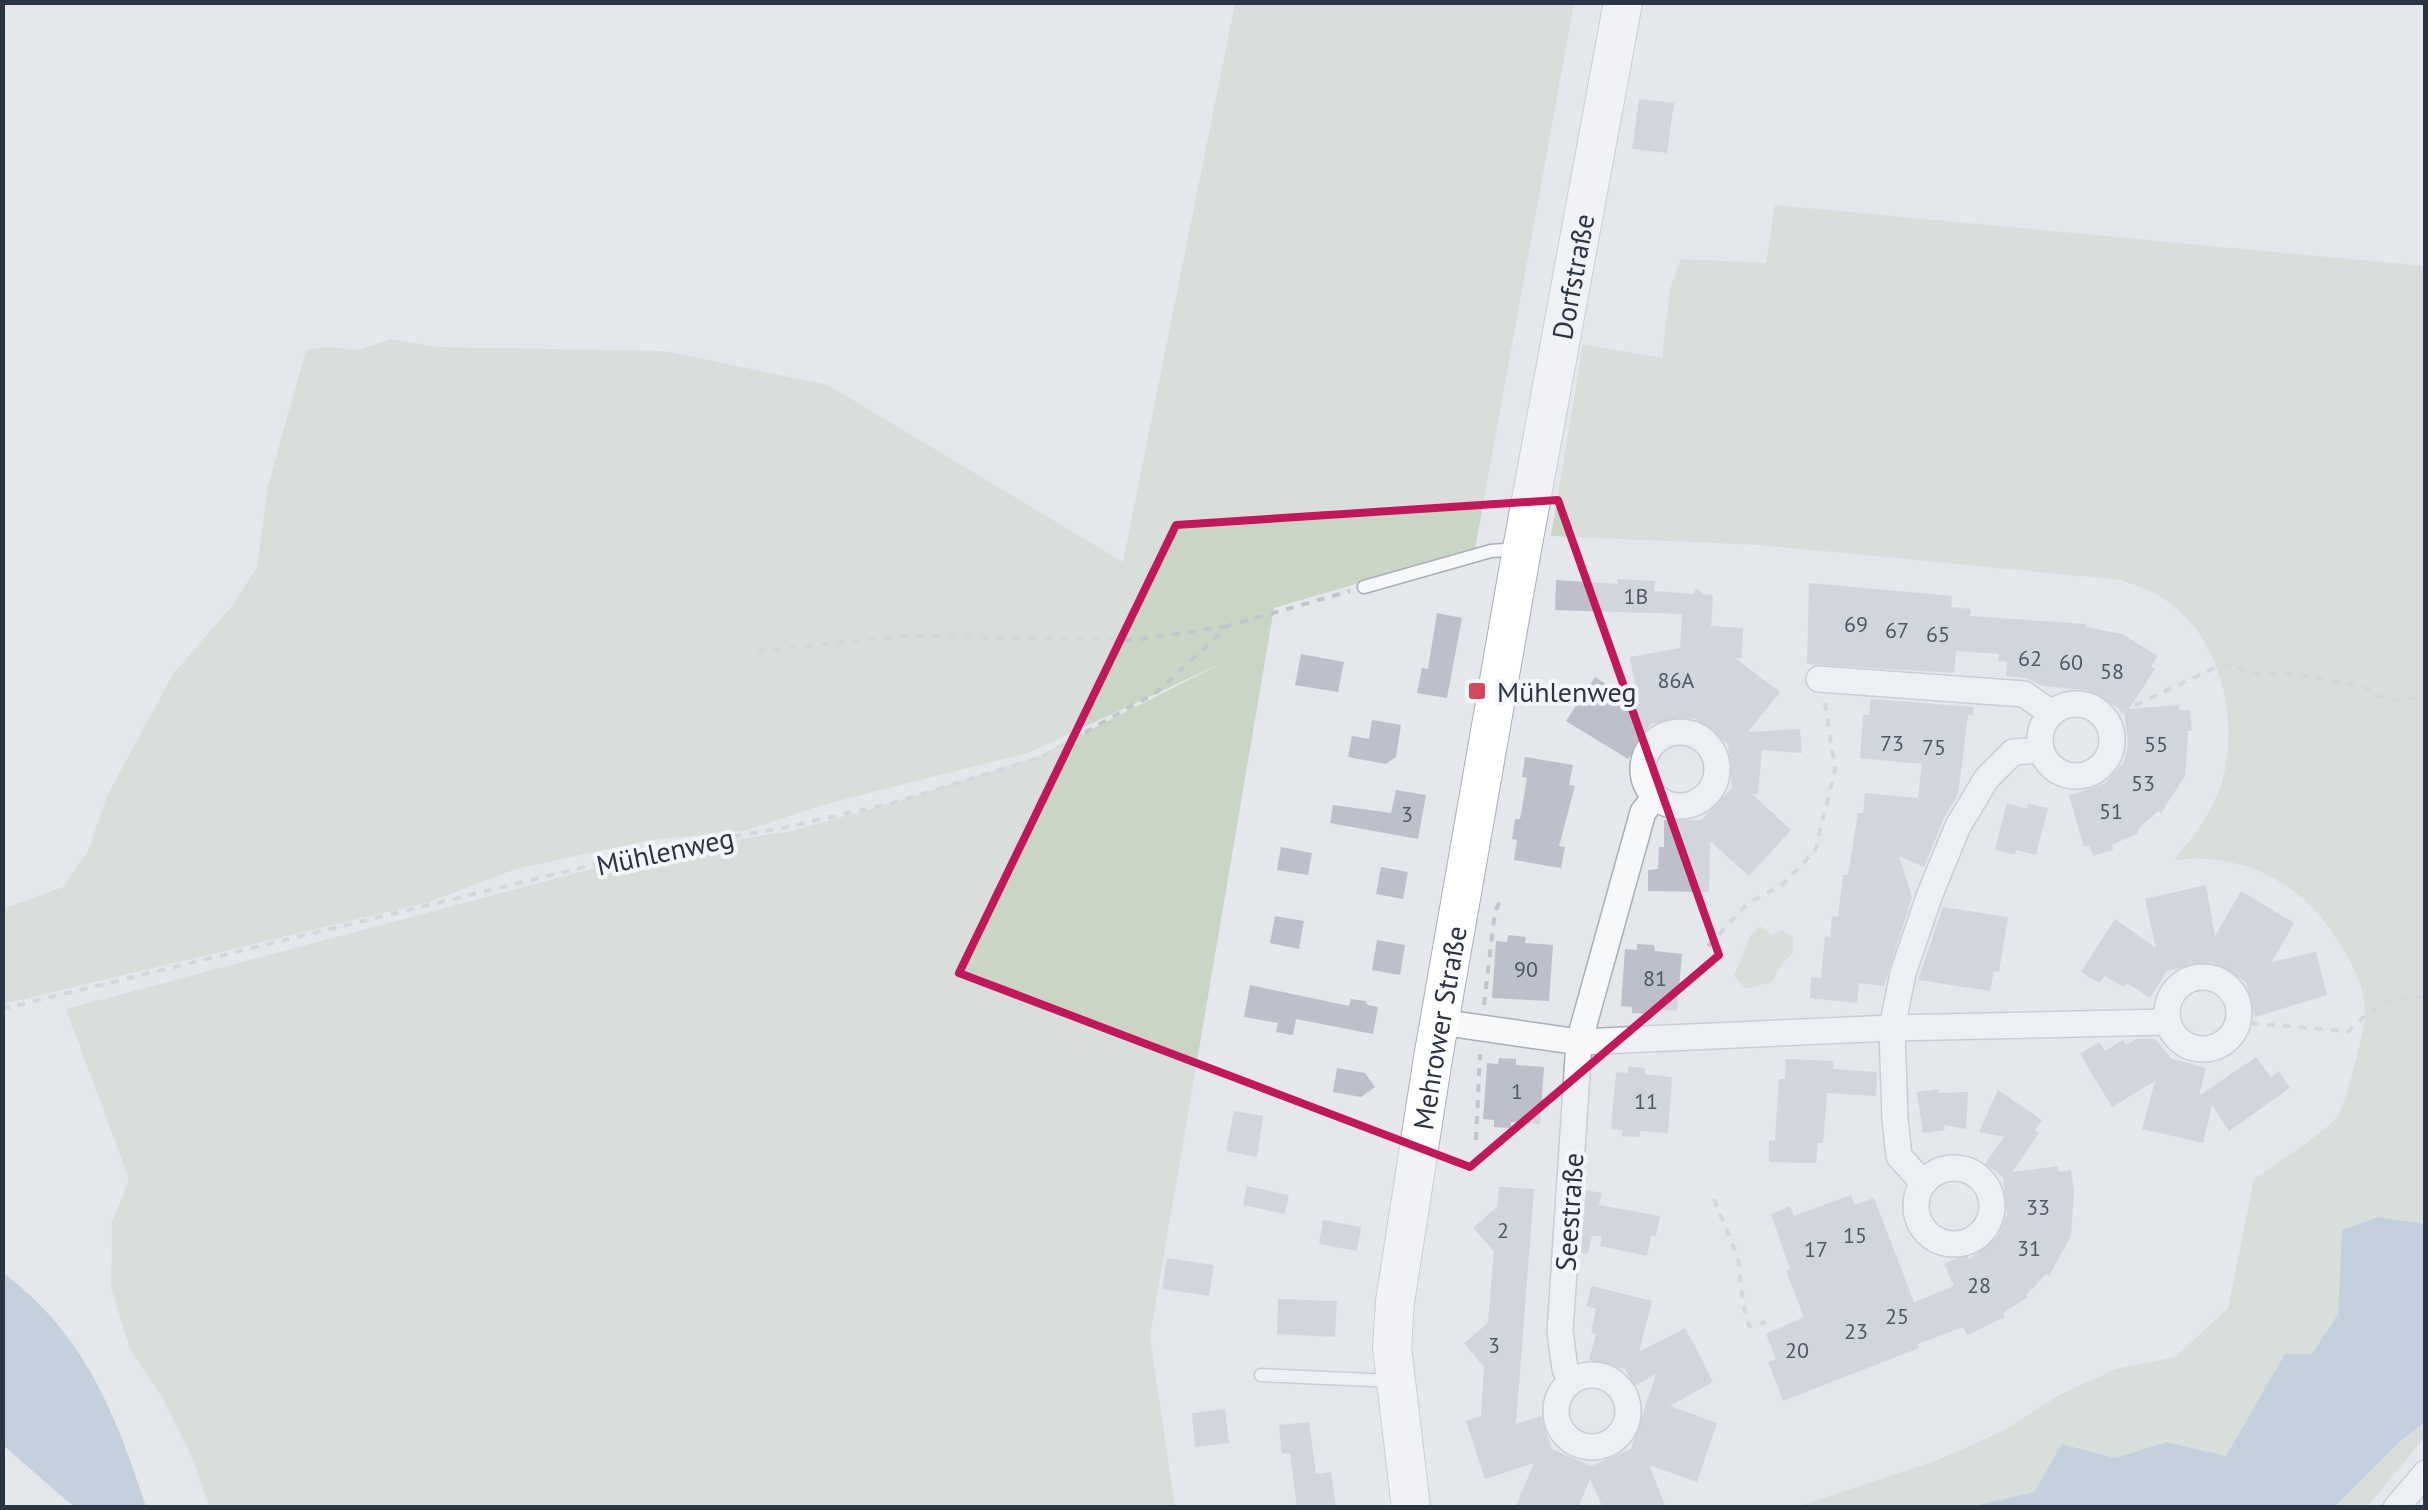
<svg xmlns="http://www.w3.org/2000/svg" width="2428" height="1510" viewBox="0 0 2428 1510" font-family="'PT Sans',sans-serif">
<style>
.green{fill:#c9d6c5}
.water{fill:#9fb4cc}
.building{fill:#bbc0ca}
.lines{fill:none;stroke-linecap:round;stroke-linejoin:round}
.lane-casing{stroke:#a9aeb7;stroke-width:15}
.street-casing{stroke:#a9aeb7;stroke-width:28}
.secondary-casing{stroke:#a9aeb7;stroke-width:40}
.path{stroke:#c2c5cb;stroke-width:4;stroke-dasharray:8 8;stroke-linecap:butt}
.lane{stroke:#f7f8fa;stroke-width:12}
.street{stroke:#f7f8fa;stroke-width:25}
.secondary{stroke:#fff;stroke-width:38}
.marked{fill:none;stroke:#c2185b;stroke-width:8;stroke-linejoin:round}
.poi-dot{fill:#d1495b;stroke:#f4f6f9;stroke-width:4}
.labels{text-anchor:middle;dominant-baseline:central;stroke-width:8;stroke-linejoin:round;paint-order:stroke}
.number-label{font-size:22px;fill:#4f5766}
.street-label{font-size:28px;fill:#2b3445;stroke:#f4f6f9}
.poi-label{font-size:28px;fill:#2b3445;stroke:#f4f6f9;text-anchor:start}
</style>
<rect width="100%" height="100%" fill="#e4e7ec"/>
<!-- green -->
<g class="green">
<polygon points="1235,3 1574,3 1475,549 1274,608 1150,1337 1175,1507 209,1507 192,1457 163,1399 130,1349 111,1288 112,1222 129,1179 66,1009 655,852 791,831 896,802 1039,756 1222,663 1028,753 822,805 744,831 651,840 516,869 429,902 3,1004 2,909 63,887 88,851 107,796 173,674 232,606 257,567 268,486 306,350 327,347 358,350 391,339 436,347 665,351 828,385 1123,562"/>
<path d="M1775 205 2425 266V1224L2378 1217 2342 1230 2338 1314 2312 1355 2254 1412 2226 1456 2166 1442 2115 1458 2063 1444 2034 1492 1969 1507H1796L1938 1460 2005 1430 2059 1395 2116 1369 2175 1357 2228 1308 2254 1179C2270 1168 2333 1127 2339 1114 2347 1098 2363 1035 2365 1017 2367 995 2356 971 2345 952 2309 888 2250 851 2174 860 2192 838 2211 815 2220 788 2242 722 2221 630 2157 595 2146 588 2133 585 2121 580L1759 545 1551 536 1583 344 1662 358 1670 289 1681 259 1766 263Z"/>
<polygon points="1760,926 1772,935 1782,930 1793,938 1793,953 1781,965 1772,982 1746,989 1734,976 1751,934"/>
<polygon points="2425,1422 2425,1437 2367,1507 2335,1508 2403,1439"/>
</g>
<!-- water -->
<g class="water">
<polygon points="2378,1217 2425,1224 2425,1422 2403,1439 2335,1507 1969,1507 2034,1492 2062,1444 2115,1458 2166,1442 2226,1456 2285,1354 2312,1354 2338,1314 2342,1230"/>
<path d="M2 1272C85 1334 115 1413 146 1507H74L3 1445Z"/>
</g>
<!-- building -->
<g class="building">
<polygon points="1639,99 1674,103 1667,153 1632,149"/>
<polygon points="1618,579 1655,581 1654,591 1693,594 1697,588 1703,594 1713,595 1711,626 1743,628 1742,658 1735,658 1780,692 1748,732 1800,729 1802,753 1762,750 1758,794 1752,794 1791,830 1749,876 1710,841 1709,892 1648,891 1648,870 1658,869 1659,847 1664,847 1664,820 1701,820 1732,788 1728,744 1694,718 1668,721 1651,724 1628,759 1566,721 1595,677 1638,705 1630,657 1680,648 1682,614 1555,610 1556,580 1618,584"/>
<polygon points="1809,583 1952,596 1951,607 1971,609 1970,616 2086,624 2086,627 2122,634 2158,656 2151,666 2155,669 2129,709 2179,705 2179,710 2190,710 2192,731 2188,731 2185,776 2161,813 2158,811 2137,830 2138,833 2112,845 2113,850 2093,856 2089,845 2084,847 2069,796 2105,783 2124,762 2128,742 2124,711 2086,690 2042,686 2026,678 2006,676 2007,662 1998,661 1999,654 1956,651 1954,673 1807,664"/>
<polygon points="1437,613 1462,618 1447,698 1417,693 1422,668 1428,669"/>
<polygon points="1301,654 1344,662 1338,692 1295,685"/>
<polygon points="1871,699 1974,707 1973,716 1968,715 1958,794 1943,820 1924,867 1899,856 1912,897 1884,986 1859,983 1857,1003 1810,998 1811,977 1821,978 1825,936 1830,937 1832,916 1838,917 1843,875 1848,875 1858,813 1863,813 1865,793 1918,798 1922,764 1860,758 1863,715 1869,715"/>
<polygon points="1372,720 1401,725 1396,757 1386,764 1348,757 1352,736 1369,739"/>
<polygon points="1525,757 1573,765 1569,785 1575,786 1559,846 1565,847 1561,868 1514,860 1517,840 1512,839 1515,819 1520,819 1527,778 1522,777"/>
<polygon points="1396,790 1426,795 1418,839 1330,823 1333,805 1391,813"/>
<polygon points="2007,803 2027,809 2028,804 2048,808 2036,855 2016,850 2015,855 1995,850"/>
<polygon points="1281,847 1312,853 1308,875 1277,870"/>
<polygon points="1381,867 1408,872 1403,899 1376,894"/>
<polygon points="2206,885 2215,936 2241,891 2294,923 2272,962 2316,952 2327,995 2255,1017 2246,982 2211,962 2167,971 2150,998 2127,983 2124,987 2105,976 2099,983 2081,972 2115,919 2156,948 2145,899"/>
<polygon points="1943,907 2008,917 1999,972 1994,971 1990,991 1918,980"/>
<polygon points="1275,916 1304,921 1299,949 1270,943"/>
<polygon points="1508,935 1526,937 1525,943 1553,945 1549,1001 1492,998 1496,941 1507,942"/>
<polygon points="1377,940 1405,945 1400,975 1372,970"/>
<polygon points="1637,944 1654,945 1655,951 1682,954 1677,1011 1649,1008 1649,1014 1632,1013 1632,1007 1621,1006 1625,949 1637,950"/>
<polygon points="1250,985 1349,1006 1351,999 1365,1001 1368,1005 1378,1007 1373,1034 1296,1019 1293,1035 1276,1032 1278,1023 1244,1017"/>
<polygon points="2136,1039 2155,1039 2172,1059 2206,1068 2199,1096 2256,1057 2271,1077 2279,1071 2290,1088 2229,1131 2212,1105 2203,1143 2142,1129 2155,1081 2112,1107 2080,1054 2099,1042 2105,1051 2123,1040 2126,1045"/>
<polygon points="1499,1058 1516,1059 1516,1065 1544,1067 1540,1124 1511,1122 1511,1128 1494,1127 1494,1120 1483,1119 1487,1063 1498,1064"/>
<polygon points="1786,1059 1834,1061 1833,1069 1877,1072 1876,1096 1827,1093 1823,1143 1818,1143 1816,1163 1769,1162 1769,1140 1775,1141 1779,1079 1785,1079"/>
<polygon points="1628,1067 1645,1068 1645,1074 1672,1077 1668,1133 1640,1131 1640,1137 1622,1136 1623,1130 1611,1129 1616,1072 1628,1073"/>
<polygon points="1337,1068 1365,1073 1375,1087 1361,1097 1333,1092"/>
<polygon points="1938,1089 1939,1093 1968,1092 1966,1129 1944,1125 1945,1130 1923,1133 1917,1092"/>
<polygon points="1998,1090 2042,1120 2035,1130 2039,1133 2012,1172 2058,1166 2059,1172 2071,1170 2074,1192 2071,1236 2049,1276 2046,1274 2026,1295 2028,1297 2003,1313 2005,1317 1967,1335 1963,1327 1918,1344 1919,1348 1783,1401 1768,1362 1776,1359 1766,1334 1804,1317 1786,1271 1790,1269 1771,1214 1790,1206 1794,1216 1851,1195 1855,1205 1874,1198 1914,1302 1954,1286 1944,1264 1967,1254 1969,1259 1987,1245 1998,1236 2007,1214 2003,1177 1985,1164 2004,1137 1979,1132"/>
<polygon points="1234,1111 1263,1116 1257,1157 1226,1151"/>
<polygon points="1247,1186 1289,1195 1285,1214 1243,1205"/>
<polygon points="1499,1187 1534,1189 1516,1424 1541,1416 1552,1449 1591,1466 1631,1449 1656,1374 1634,1386 1625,1369 1589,1360 1596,1334 1591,1332 1596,1309 1586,1306 1592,1286 1652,1301 1639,1352 1685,1328 1699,1354 1713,1382 1670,1406 1717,1423 1697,1482 1649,1465 1666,1508 1603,1508 1590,1479 1578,1508 1515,1508 1534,1463 1485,1479 1466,1421 1481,1416 1484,1367 1464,1343 1488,1323 1494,1251 1473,1228 1497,1207"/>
<polygon points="1586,1190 1602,1193 1599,1205 1660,1216 1656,1236 1651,1235 1647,1256 1600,1246 1602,1236 1592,1236 1588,1254 1581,1253"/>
<polygon points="1323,1220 1361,1227 1357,1251 1319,1244"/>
<polygon points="1167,1258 1214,1265 1209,1296 1162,1289"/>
<polygon points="1278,1299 1337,1301 1335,1337 1277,1334"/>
<polygon points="1225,1409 1229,1443 1195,1447 1192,1413"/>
<polygon points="1309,1422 1316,1474 1331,1472 1336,1508 1297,1508 1290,1453 1282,1454 1279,1425"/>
</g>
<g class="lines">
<!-- lane casing -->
<g class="lane-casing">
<g id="lane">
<polyline points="1364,587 1491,551 1519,549"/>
<polyline points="1261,1375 1393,1381"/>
</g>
</g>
<!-- street casing -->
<g class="street-casing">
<g id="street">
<polyline points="1819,679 2024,694 2051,713"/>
<circle cx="2076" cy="740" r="36"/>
<circle cx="1680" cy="769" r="37"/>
<circle cx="2203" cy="1013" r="36"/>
<polyline points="1440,1022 1579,1042 1892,1028 2168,1022"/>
<circle cx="1954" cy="1206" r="38"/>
<polyline points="1923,1183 1899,1156 1895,1119 1892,1028 1903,973 1930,894 1958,826 1987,778 2013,752 2041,750"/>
<circle cx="1592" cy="1411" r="36"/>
<polyline points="1571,1381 1565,1369 1560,1332 1579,1042 1643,812 1655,797"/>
<polyline points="2396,1508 2426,1473"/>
</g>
</g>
<!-- secondary casing -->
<g class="secondary-casing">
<g id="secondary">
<path id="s1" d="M1411 1508 1392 1347 1395 1302 1433 1058 1522 549 1623 2"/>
</g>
</g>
<!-- path -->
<g class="path">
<polyline points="757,651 906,636 1135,640 1228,626"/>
<polyline points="2106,719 2223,664 2257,673 2293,673 2366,688 2377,696 2400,700 2426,696"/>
<polyline points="1708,946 1748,903 1781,886 1815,851 1835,770 1825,703"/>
<polyline points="1484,1005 1495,911 1500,901"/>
<polyline points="2,1009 646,852 787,827 893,803 1041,757 1157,692 1228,626 1350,591"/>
<path d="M2236 1028 2247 1023 2349 1031C2373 1006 2390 995 2426 997"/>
<polyline points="1476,1140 1480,1054"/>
<polyline points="1714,1199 1738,1258 1743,1304 1749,1326 1766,1322"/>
</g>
<!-- lane -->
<use href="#lane" class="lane"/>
<!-- street -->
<use href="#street" class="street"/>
<!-- secondary -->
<use href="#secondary" class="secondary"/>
</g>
<!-- marked area -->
<path d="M0 0H2428V1510H0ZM1558 500 1719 955 1470 1167 959 973 1176 525Z" fill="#e4e7ec" fill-opacity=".55" fill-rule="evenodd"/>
<path class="marked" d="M1558 500 1719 955 1470 1167 959 973 1176 525Z"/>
<!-- markers -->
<rect class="poi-dot" x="1467" y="681" width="20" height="20" rx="5"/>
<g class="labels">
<!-- number labels -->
<g class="number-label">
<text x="1636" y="596">1B</text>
<text x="1856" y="624">69</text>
<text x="1897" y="630">67</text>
<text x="1938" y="634">65</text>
<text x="2030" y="658">62</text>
<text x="2071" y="662">60</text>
<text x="2112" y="671">58</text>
<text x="1676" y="680">86A</text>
<text x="1892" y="743">73</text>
<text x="2156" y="744">55</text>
<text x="1934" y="747">75</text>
<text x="2143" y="783">53</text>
<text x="2111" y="811">51</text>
<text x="1407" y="814">3</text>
<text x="1526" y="969">90</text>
<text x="1655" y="978">81</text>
<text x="1517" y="1091">1</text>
<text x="1646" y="1101">11</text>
<text x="2038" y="1207">33</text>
<text x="1503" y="1230">2</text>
<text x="1855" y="1235">15</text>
<text x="2029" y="1248">31</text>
<text x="1816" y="1249">17</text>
<text x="1979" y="1285">28</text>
<text x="1897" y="1316">25</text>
<text x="1856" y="1331">23</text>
<text x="1494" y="1345">3</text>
<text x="1797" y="1350">20</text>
</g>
<!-- street labels -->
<g class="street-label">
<text stroke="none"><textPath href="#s1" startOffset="1248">Dorfstraße</textPath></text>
<text transform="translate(665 851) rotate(-12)">Mühlenweg</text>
<text stroke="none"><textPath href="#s1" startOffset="485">Mehrower Straße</textPath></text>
<text transform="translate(1569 1212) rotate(-86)">Seestraße</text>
</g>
<!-- poi labels -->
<g class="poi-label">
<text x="1497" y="691">Mühlenweg</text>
</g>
</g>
<!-- border -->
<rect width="2428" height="1510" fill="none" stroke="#2b3445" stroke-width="10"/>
</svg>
